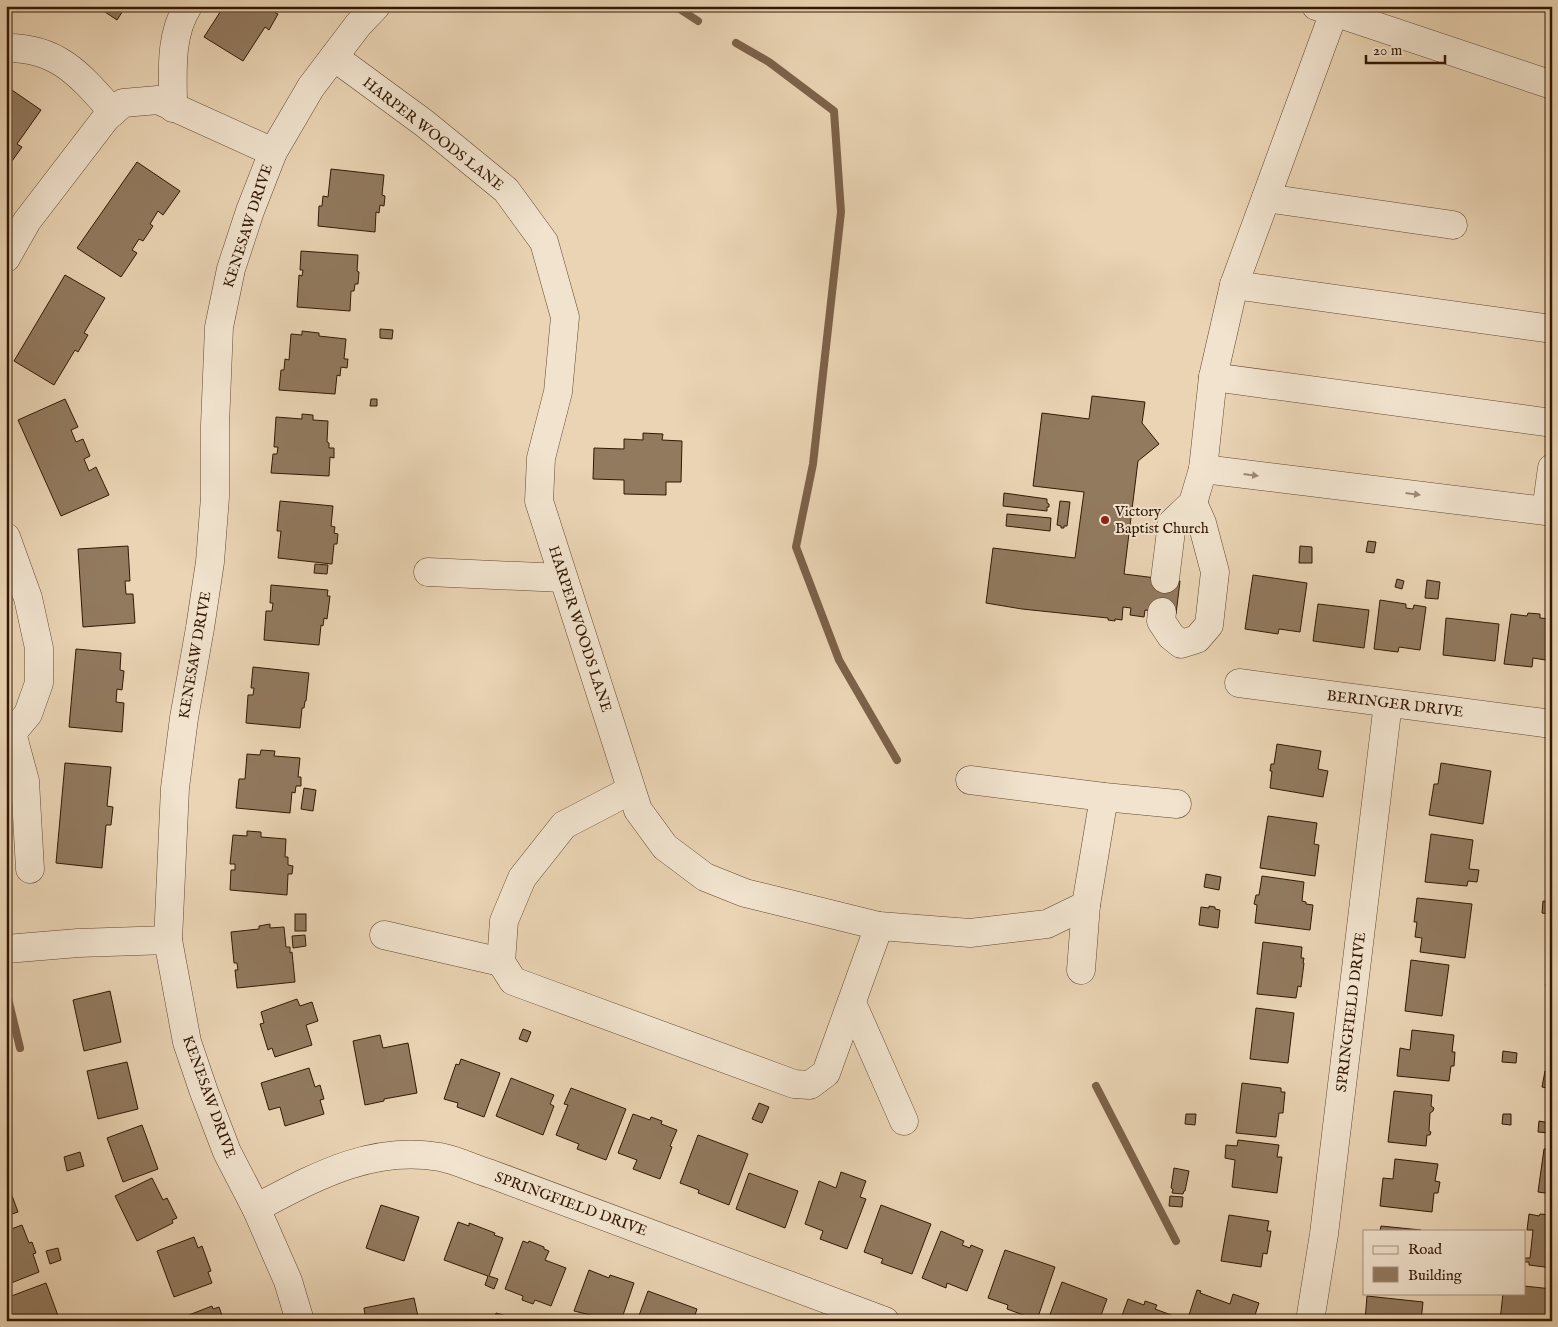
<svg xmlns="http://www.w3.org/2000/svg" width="1558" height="1327" viewBox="0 0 1558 1327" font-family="'IM FELL English',serif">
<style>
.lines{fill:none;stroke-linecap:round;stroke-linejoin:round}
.stream{stroke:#7c6249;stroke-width:8}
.building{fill:#927a5f;stroke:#331803}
.minor-casing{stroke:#61472f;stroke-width:29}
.minor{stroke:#f1e3ce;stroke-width:28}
.oneway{fill:#9c8873}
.poi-dot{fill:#8f2418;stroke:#f1e3ce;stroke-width:2}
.labels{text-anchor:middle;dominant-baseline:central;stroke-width:4;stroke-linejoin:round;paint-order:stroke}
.street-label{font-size:15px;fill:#331803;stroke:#f1e3ce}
.poi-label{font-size:15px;fill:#331803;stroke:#f1e3ce;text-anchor:start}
</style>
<rect width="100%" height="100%" fill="#ead4b4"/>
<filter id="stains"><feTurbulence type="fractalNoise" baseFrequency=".004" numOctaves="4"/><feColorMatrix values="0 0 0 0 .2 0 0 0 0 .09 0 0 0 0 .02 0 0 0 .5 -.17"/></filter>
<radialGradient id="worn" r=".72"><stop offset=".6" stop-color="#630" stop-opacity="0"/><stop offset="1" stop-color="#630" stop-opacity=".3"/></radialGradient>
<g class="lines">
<!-- stream -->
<g class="stream">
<polyline points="675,6 698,21"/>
<polyline points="736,43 769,62 834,111 841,212 813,464 796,547 839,660 897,760"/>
<polyline points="6,990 20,1048"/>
<polyline points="1096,1086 1176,1241"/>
</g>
</g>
<!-- building -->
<g class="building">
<polygon points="96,6 126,6 117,20"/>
<polygon points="224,6 277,6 274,12 278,14 269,30 265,27 243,61 204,37"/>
<polygon points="6,86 41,110 17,144 22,147 12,161 7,157 6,159"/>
<polygon points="137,162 180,191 163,215 158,211 150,224 153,226 143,241 139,239 132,250 137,253 121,277 77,248"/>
<polygon points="331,169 384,175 382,195 385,196 384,206 380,205 379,213 376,212 375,232 318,226 319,206 322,206 323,196 328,197"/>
<polygon points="301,251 358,255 357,271 359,272 358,284 355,284 354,291 351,291 350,311 297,307 299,275 302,276 303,270 300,270"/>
<polygon points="65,275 105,298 84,333 88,335 78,352 75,350 54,385 14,361"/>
<polygon points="380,329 393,330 392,339 380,338"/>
<polygon points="302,331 319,333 319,336 346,339 344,359 348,359 347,368 341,367 340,376 337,375 335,394 279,390 281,370 284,370 285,359 289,360 291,334 302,335"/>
<polygon points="1092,396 1145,402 1142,423 1159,444 1138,461 1124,574 1180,581 1176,614 1145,610 1144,617 1130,615 1131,608 1123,607 1122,620 1115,619 1115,621 1108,620 1108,618 1022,609 986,603 993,548 1075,558 1084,492 1033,486 1042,413 1089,419"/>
<polygon points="65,399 78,427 71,430 76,442 83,439 90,456 84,459 89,471 96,467 109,495 61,516 18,420"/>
<polygon points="371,399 377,399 377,406 370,406"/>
<polygon points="302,414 313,415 313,420 328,421 327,442 329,443 329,448 334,448 334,458 330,457 329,476 271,473 273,454 277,454 278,447 274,447 276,417 302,419"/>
<polygon points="643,433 663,434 662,440 682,441 681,482 666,482 666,495 624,494 624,480 593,479 594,448 624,449 624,439 643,440"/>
<polygon points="1004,493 1047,499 1047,503 1049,504 1049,507 1047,507 1047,511 1003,506"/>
<polygon points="280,501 333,506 331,526 335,527 334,533 338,534 337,544 334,544 332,564 278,558 281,531 277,531"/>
<polygon points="1060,501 1070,502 1067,526 1064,526 1064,528 1061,528 1061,526 1057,525"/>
<polygon points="1007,514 1051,518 1050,531 1006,526"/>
<polygon points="1368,541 1376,542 1374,553 1366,552"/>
<polygon points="128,546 130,581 125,581 126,594 133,594 135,623 83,627 78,549"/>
<polygon points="1300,546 1312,547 1312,563 1299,563"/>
<polygon points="315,564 328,565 327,574 314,573"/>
<polygon points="1253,575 1307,583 1300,632 1279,629 1278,634 1245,629"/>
<polygon points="1397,579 1404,581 1402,589 1395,587"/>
<polygon points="1427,580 1440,582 1438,599 1425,598"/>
<polygon points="271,585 328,590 327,596 330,596 327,619 324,618 323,626 321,625 319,645 264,640 266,611 272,611 273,603 270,603"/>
<polygon points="1380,600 1406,604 1406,608 1413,609 1414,605 1426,607 1420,650 1399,647 1398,652 1374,649"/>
<polygon points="1318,604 1369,610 1364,648 1313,641"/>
<polygon points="1528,613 1540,614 1540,618 1552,619 1552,661 1533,658 1532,667 1504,664 1511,614 1527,616"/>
<polygon points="1446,618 1499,624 1495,661 1443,655"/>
<polygon points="76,649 121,653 120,670 124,671 122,690 117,689 116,702 124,703 122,732 69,727"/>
<polygon points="253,667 309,673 306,701 305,701 304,708 302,708 300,728 246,723 248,695 253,695 254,688 251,688"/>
<polygon points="1277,744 1321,751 1318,769 1328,771 1323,797 1270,788 1272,771 1270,771 1271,764 1274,764"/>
<polygon points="261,750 275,751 274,756 300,758 298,777 301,777 301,786 296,786 295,793 292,792 290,813 236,808 239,779 245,779 247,754 260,755"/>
<polygon points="65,763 111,767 107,806 113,807 111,825 106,825 102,868 56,863"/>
<polygon points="1441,763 1491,771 1483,824 1429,815 1434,784 1438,784"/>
<polygon points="304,788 316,790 313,811 301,809"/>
<polygon points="1268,816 1317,823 1314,844 1319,845 1315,876 1260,868"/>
<polygon points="247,831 261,832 261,837 286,839 285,857 288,857 288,865 293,866 292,874 288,874 287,895 230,890 231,870 235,870 235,864 230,864 233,835 247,836"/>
<polygon points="1431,834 1473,840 1469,869 1479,870 1477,882 1468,881 1467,886 1425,882"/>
<polygon points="1206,874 1221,877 1219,890 1204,887"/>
<polygon points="1262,876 1304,882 1302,901 1306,902 1306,904 1313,905 1310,930 1255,923 1257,905 1254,904 1256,895 1259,895"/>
<polygon points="1417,898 1472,904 1465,958 1420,952 1422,938 1415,937 1417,922 1414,922"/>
<polygon points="1543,901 1552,902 1552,914 1542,913"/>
<polygon points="1209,906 1215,907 1215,909 1220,910 1218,928 1199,925 1201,907 1209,908"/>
<rect x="295" y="914" width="11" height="17"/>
<polygon points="270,924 270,928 284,927 286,947 290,947 290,953 292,952 295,982 237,988 235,970 238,970 237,963 234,963 231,932 259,929 259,926"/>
<polygon points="305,935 306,946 293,948 292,936"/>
<polygon points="1263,942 1302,947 1301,958 1304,958 1303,963 1304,963 1301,987 1298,986 1296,998 1257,994"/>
<polygon points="1411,960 1449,965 1442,1016 1405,1011"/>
<polygon points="1548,975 1552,975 1552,988 1546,986"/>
<polygon points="110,991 121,1042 84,1051 73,1000"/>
<polygon points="297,999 300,1006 312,1002 318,1021 306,1025 312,1045 275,1057 272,1048 268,1050 260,1024 264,1023 261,1012"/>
<polygon points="1256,1008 1294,1013 1288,1063 1250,1059"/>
<polygon points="523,1029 531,1032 527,1042 519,1039"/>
<polygon points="1412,1030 1454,1035 1452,1052 1455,1052 1454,1066 1451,1066 1449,1081 1397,1076 1400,1048 1410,1050"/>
<polygon points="380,1035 383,1048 408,1043 417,1093 384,1099 384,1101 365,1105 353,1041"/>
<polygon points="1503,1051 1517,1053 1516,1063 1502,1062"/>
<polygon points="461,1059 500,1073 484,1117 457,1107 458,1103 444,1099 456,1064 459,1065"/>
<polygon points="127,1062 138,1109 98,1119 87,1071"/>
<polygon points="309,1068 315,1087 320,1085 324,1099 320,1100 324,1114 285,1126 280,1107 269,1110 261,1083"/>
<polygon points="1545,1071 1552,1072 1552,1089 1542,1087"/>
<polygon points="511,1078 554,1095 550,1104 554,1106 543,1135 496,1116"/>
<polygon points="1242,1083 1281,1088 1281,1092 1285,1092 1283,1113 1279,1113 1276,1137 1236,1133"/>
<polygon points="571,1088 626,1109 606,1160 577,1149 579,1144 556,1135 568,1105 564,1104"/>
<polygon points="1394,1091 1432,1095 1431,1106 1434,1108 1433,1111 1430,1113 1429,1131 1431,1132 1430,1135 1427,1135 1426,1146 1388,1142"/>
<polygon points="1552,1099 1552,1122 1548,1122"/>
<polygon points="759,1103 769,1107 762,1123 752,1119"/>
<polygon points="633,1114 650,1120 651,1117 662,1121 661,1124 677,1130 670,1146 672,1147 660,1179 633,1169 637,1160 618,1153"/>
<polygon points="1186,1114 1196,1114 1195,1125 1185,1124"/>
<polygon points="1503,1114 1511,1114 1511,1125 1502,1124"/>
<polygon points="1539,1121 1550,1123 1549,1133 1538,1132"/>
<polygon points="142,1125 158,1169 123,1182 107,1138"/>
<polygon points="698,1135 748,1154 729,1205 698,1193 699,1190 680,1183"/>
<polygon points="1238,1140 1279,1145 1277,1157 1282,1157 1277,1193 1232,1187 1235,1160 1225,1158 1226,1145 1237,1146"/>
<polygon points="1547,1141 1552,1142 1552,1194 1538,1192 1544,1149 1546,1149"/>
<polygon points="80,1152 84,1166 67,1171 64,1157"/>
<polygon points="1395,1159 1438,1164 1435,1181 1440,1182 1438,1193 1434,1193 1432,1212 1380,1206 1383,1178 1393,1179"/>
<polygon points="1174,1168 1189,1171 1185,1191 1184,1191 1183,1194 1172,1193 1173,1189 1171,1188"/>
<polygon points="841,1172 866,1181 860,1197 866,1199 847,1249 820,1239 823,1231 805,1224 819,1181 836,1188"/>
<polygon points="749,1173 798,1191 785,1228 736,1209"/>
<polygon points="152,1178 163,1200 167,1198 177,1218 172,1220 173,1223 137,1241 115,1196"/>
<polygon points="6,1179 18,1212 6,1216"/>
<polygon points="1170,1196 1183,1197 1182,1207 1169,1206"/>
<polygon points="381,1205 419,1217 404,1261 366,1248"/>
<polygon points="881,1205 931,1224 912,1274 881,1263 883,1259 864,1252"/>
<polygon points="1529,1214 1539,1216 1540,1214 1552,1215 1552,1268 1529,1265 1529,1262 1524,1262 1525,1258 1530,1258 1533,1230 1527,1230"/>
<polygon points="1229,1215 1269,1221 1267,1231 1271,1231 1267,1254 1263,1253 1261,1267 1221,1261"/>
<polygon points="458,1222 469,1226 469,1223 495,1233 494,1235 503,1238 489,1276 498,1279 494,1289 485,1285 488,1276 444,1260"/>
<polygon points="22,1225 29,1243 32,1242 36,1253 33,1254 39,1272 6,1285 6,1231"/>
<polygon points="1381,1226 1421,1230 1421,1231 1380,1231"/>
<polygon points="941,1231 964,1241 962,1245 970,1248 971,1245 983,1250 967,1291 947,1283 946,1288 922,1278"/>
<polygon points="194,1237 198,1248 202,1246 211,1271 208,1272 212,1283 174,1297 157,1251"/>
<polygon points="523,1241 528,1243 529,1241 544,1247 544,1249 549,1251 545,1260 566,1268 551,1306 535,1300 533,1304 522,1300 523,1296 505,1289"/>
<polygon points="58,1248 61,1260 50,1264 46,1251"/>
<polygon points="1005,1250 1055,1267 1037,1320 1007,1309 1008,1305 988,1298"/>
<polygon points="589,1270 609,1278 610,1275 634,1283 621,1321 594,1321 595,1316 574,1311"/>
<polygon points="1062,1282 1107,1299 1099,1321 1048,1320"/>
<polygon points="46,1283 60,1321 6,1321 6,1298"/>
<polygon points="1524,1286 1552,1289 1552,1319 1532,1317 1532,1321 1500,1321 1503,1293 1524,1293"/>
<polygon points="1197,1290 1201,1291 1200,1293 1230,1304 1233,1294 1259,1303 1253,1321 1198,1321 1199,1318 1189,1315"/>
<polygon points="648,1291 697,1309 693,1321 637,1321"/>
<polygon points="1367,1296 1423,1302 1421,1321 1365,1321"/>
<polygon points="414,1298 419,1321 366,1321 364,1308"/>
<polygon points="1128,1299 1144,1305 1145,1301 1157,1305 1155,1309 1174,1316 1172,1321 1120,1321"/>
<polygon points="212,1306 213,1309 219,1307 224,1321 176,1320"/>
<polygon points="496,1313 509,1317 508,1321 494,1321"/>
<polygon points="710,1316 725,1321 708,1321"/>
</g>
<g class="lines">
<!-- minor casing -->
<g class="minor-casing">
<g id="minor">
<polyline points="1316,6 1552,85"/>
<path d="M6 48C58 47 81 76 113 112"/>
<polyline points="334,57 424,123 506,190 544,242 565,317 558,392 541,458 539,501 638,810 665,847 705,877 745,893 879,926 970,933 1047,924 1086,905"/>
<path d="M173 108C173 74 169 36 188 6"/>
<polyline points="1266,198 1453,225"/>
<polyline points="6,258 27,221 106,118 123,103 158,100 273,152"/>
<polyline points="1234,285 1552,329"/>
<polyline points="1213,377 1552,423"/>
<polyline points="1203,469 1546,511 1552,468"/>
<polyline points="6,537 28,598 39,648 39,683 28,714 12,733"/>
<polyline points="428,572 563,578"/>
<polyline points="1165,579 1172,523 1193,503 1203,469 1213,377 1234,285 1334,12"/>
<polyline points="1162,612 1161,621 1171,636 1181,644 1197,639 1209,625 1215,572 1202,523 1193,503"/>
<polyline points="1239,683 1552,724"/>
<polyline points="6,734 12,733 25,781 30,869"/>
<polyline points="970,780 1104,797 1177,804"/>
<polyline points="631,790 564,825 522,878 504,921 501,962 513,981 794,1084 810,1085 826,1073 879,926"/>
<polyline points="384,935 501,962"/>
<polyline points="6,949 78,943 168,940"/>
<polyline points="1081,970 1086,905 1104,797"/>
<polyline points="852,1003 904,1121"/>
<path d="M256 1208C315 1177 371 1145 440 1157 457 1160 474 1169 491 1174L885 1321"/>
<polyline points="300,1321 288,1281 256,1208 227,1152 204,1092 187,1042 168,940 175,788 184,718 200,628 210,562 215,497 215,425 219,327 231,269 250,211 273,152 311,87 358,25 376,6"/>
<polyline points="1310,1321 1324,1234 1388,703"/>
</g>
</g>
<!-- minor -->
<use href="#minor" class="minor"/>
</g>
<!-- one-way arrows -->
<defs><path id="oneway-solid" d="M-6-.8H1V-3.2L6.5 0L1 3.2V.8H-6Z" transform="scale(1.25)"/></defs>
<g class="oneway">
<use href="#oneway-solid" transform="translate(1251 475) rotate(7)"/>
<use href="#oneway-solid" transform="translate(1413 494) rotate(7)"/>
</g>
<!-- markers -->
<circle class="poi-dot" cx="1105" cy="520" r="5"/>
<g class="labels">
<!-- street labels -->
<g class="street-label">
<text transform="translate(433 134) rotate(38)">HARPER WOODS LANE</text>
<text transform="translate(248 226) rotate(-72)">KENESAW DRIVE</text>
<text transform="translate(580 629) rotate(72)">HARPER WOODS LANE</text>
<text transform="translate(195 655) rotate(-80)">KENESAW DRIVE</text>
<text transform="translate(1395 704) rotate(7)">BERINGER DRIVE</text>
<text transform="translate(1351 1012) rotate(-83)">SPRINGFIELD DRIVE</text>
<text transform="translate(209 1097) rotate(70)">KENESAW DRIVE</text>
<text transform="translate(571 1204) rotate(20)">SPRINGFIELD DRIVE</text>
</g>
<!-- poi labels -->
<g class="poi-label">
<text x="1115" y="511">Victory<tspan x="1115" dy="17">Baptist Church</tspan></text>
</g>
</g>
<!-- margin -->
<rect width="1558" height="1327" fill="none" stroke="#ead4b4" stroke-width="25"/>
<rect x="8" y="8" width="1543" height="1312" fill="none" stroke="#331803" stroke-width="2.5"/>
<rect x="12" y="12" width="1533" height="1302" fill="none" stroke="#331803"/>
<!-- legend -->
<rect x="1363" y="1230" width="162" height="65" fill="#f1e3ce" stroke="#a5927d"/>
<rect x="1373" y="1246" width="25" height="8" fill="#f1e3ce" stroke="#a5927d"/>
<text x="1408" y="1254" font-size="15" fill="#331803">Road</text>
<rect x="1373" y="1267" width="25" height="15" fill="#927a5f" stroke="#a5927d"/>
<text x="1408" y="1280" font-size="15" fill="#331803">Building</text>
<!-- scale -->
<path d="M1366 55v8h79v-8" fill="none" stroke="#331803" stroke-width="2.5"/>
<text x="1373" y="55" font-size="15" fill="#331803" stroke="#f1e3ce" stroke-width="4" paint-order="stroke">20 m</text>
<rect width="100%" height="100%" filter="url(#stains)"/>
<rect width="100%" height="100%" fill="url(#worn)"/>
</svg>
